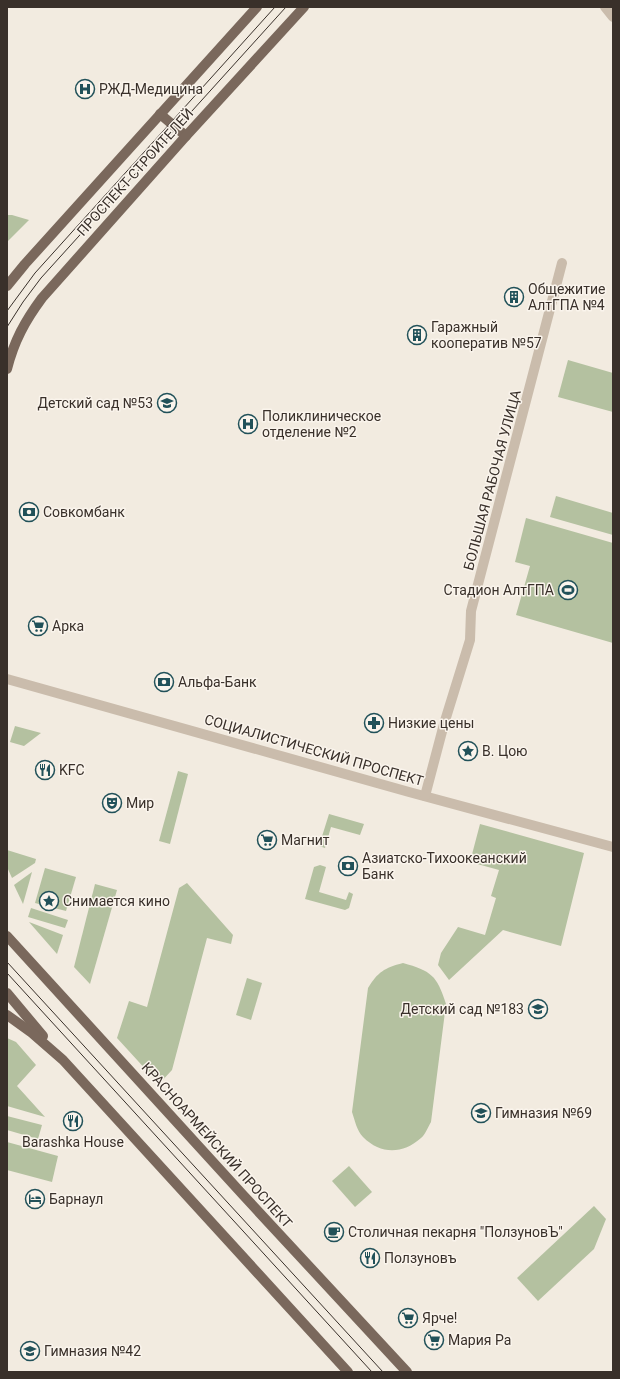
<svg xmlns="http://www.w3.org/2000/svg" width="620" height="1379" viewBox="0 0 620 1379" font-family="Roboto,sans-serif">
<style>
.green{fill:#b4c1a0}
.lines{fill:none;stroke-linecap:round;stroke-linejoin:round}
.minor{stroke:#cabcac;stroke-width:10}
.major{stroke:#7a685c;stroke-width:10}
.tram{stroke:#39302a;stroke-width:1}
.labels{text-anchor:middle;dominant-baseline:central;stroke-width:3;stroke-linejoin:round;paint-order:stroke}
.poi-label{font-size:14px;fill:#39302a;stroke:#faf4ec;text-anchor:start}
.street-label{font-size:14px;fill:#39302a;stroke:#faf4ec}
</style>
<rect width="100%" height="100%" fill="#f2ebe0"/>
<!-- green -->
<g class="green">
<polygon points="7,215 12,215 29,220 7,242"/>
<polygon points="568,360 613,373 613,412 558,397"/>
<polygon points="556,496 613,513 613,535 550,517"/>
<polygon points="526,518 613,543 613,643 516,615 530,566 515,562"/>
<polygon points="15,726 41,733 24,746 10,742"/>
<polygon points="178,771 188,774 170,844 159,841"/>
<polygon points="329,814 364,824 360,835 331,827 325,848 319,846"/>
<polygon points="480,824 584,853 561,946 503,930 449,980 438,965 441,953 458,927 485,935 496,898 491,896 499,870 470,862"/>
<polygon points="7,850 36,859 35,863 12,878 7,867"/>
<polygon points="320,865 326,867 319,892 346,900 349,892 353,894 349,908 345,910 305,899 314,867"/>
<polygon points="45,868 76,877 66,911 35,903"/>
<polygon points="32,872 23,904 14,885"/>
<polygon points="187,883 233,935 231,944 207,938 172,1070 159,1084 117,1038 129,1001 147,1007 179,888"/>
<polygon points="95,884 117,890 90,984 74,967"/>
<polygon points="31,908 68,920 65,928 28,917"/>
<polygon points="29,922 63,935 57,954"/>
<path d="M403 963C431 971 437 975 446 1004L431 1122C428 1127 425 1135 421 1138 403 1154 381 1155 363 1137 357 1131 355 1121 352 1112L368 988C378 972 384 968 403 963Z"/>
<polygon points="247,978 262,983 251,1020 236,1015"/>
<polygon points="7,1038 16,1042 36,1065 17,1086 45,1117 7,1106"/>
<polygon points="7,1116 42,1125 38,1139 7,1130"/>
<polygon points="7,1142 58,1156 52,1182 7,1170"/>
<polygon points="349,1166 372,1192 355,1207 332,1181"/>
<polygon points="594,1206 606,1219 594,1249 538,1301 517,1278"/>
</g>
<g class="lines">
<!-- minor -->
<g class="minor">
<polyline points="605,7 613,17"/>
<polyline points="7,679 409,792 613,847"/>
<polyline points="425,796 444,724 470,640 471,611 562,263"/>
</g>
<!-- major -->
<g class="major">
<polyline points="160,114 186,136"/>
<polyline points="7,286 25,264 257,7"/>
<path d="M7 369C14 341 25 321 42 298L186 136 304 7"/>
<polyline points="7,936 244,1196 407,1372"/>
<polyline points="7,993 43,1036"/>
<polyline points="7,1015 32,1033 63,1060 348,1372"/>
</g>
<!-- tram -->
<g class="tram">
<polyline points="7,311 35,273 275,7"/>
<polyline points="7,327 23,302 41,278 286,7"/>
<polyline points="7,962 383,1372"/>
<polyline points="7,973 372,1372"/>
</g>
</g>
<!-- icons -->
<defs>
<g id="hospital-ring" transform="scale(1)"><circle r="9.5" fill="#faf4ec" stroke="#215159" stroke-width="1.5"/><path d="M-5-5h3v3.5h4V-5h3V5h-3V1.5h-4V5h-3Z" fill="#215159"/></g>
<g id="building-ring" transform="scale(1)"><circle r="9.5" fill="#faf4ec" stroke="#215159" stroke-width="1.5"/><path d="M-4-6H4V6H1V3H-1V6H-4ZM-2.5-4.3h1.7v1.8h-1.7ZM.8-4.3h1.7v1.8H.8ZM-2.5-1h1.7V.8h-1.7ZM.8-1h1.7V.8H.8Z" fill="#215159"/></g>
<g id="school-ring" transform="scale(1)"><circle r="9.5" fill="#faf4ec" stroke="#215159" stroke-width="1.5"/><path d="M0-5L7-2L0 1L-7-2ZM-4 1L0 2.5L4 1V4Q0 6-4 4Z" fill="#215159"/></g>
<g id="bank-ring" transform="scale(1)"><circle r="9.5" fill="#faf4ec" stroke="#215159" stroke-width="1.5"/><path d="M-6-4H6V4H-6ZM0-2.3a2.3 2.3 0 1 0 0 4.6a2.3 2.3 0 1 0 0-4.6Z" fill="#215159"/></g>
<g id="stadium-ring" transform="scale(1)"><circle r="9.5" fill="#faf4ec" stroke="#215159" stroke-width="1.5"/><path d="M0-5a6.5 5 0 1 0 0 10a6.5 5 0 1 0 0-10ZM-3.5-1.8h7v3.6h-7Z" fill="#215159"/></g>
<g id="supermarket-ring" transform="scale(1)"><circle r="9.5" fill="#faf4ec" stroke="#215159" stroke-width="1.5"/><path d="M-6-5.5h2.5l.6 2H6L4.5 2H-2.5L-4.4-4H-6ZM-1.5 3.2a1.3 1.3 0 1 0 .1 0ZM3 3.2a1.3 1.3 0 1 0 .1 0Z" fill="#215159"/></g>
<g id="pharmacy-ring" transform="scale(1)"><circle r="9.5" fill="#faf4ec" stroke="#215159" stroke-width="1.5"/><path d="M-2-6h4v4h4v4h-4v4h-4v-4h-4v-4h4Z" fill="#215159"/></g>
<g id="sight-ring" transform="scale(1)"><circle r="9.5" fill="#faf4ec" stroke="#215159" stroke-width="1.5"/><path d="M0-6L1.8-2.2L6-1.7L2.9 1.2L3.7 5.4L0 3.3L-3.7 5.4L-2.9 1.2L-6-1.7L-1.8-2.2Z" fill="#215159"/></g>
<g id="restaurant-ring" transform="scale(1)"><circle r="9.5" fill="#faf4ec" stroke="#215159" stroke-width="1.5"/><path d="M-5-6h1v4h1v-4h1v4h1v-4h1v5L-1.5 .5V6h-2V.5L-5-1ZM5-6V6H3V1.5H1.5Q1.5-4 5-6Z" fill="#215159"/></g>
<g id="theatre-ring" transform="scale(1)"><circle r="9.5" fill="#faf4ec" stroke="#215159" stroke-width="1.5"/><path d="M-5-5.5Q0-4 5-5.5V0Q5 5 0 6Q-5 5-5 0ZM-3.3-2.5H-1v1.5H-3.3ZM1-2.5H3.3v1.5H1ZM-2.8 1Q0 5.5 2.8 1Z" fill="#215159"/></g>
<g id="hotel-ring" transform="scale(1)"><circle r="9.5" fill="#faf4ec" stroke="#215159" stroke-width="1.5"/><path d="M-6-4.5h1.5V1H6V5H4.5V3h-9V5H-6ZM-4 0a1.8 1.8 0 1 1 3.6 0ZM.5 0V-2.5h3Q6-2.5 6 0Z" fill="#215159"/></g>
<g id="cafe-ring" transform="scale(1)"><circle r="9.5" fill="#faf4ec" stroke="#215159" stroke-width="1.5"/><path d="M-5.5-4.5H6V0H3Q3 3.5 0 3.5H-2.5Q-5.5 3.5-5.5 0ZM3-3.2v2h1.7v-2ZM-6 4.5H4V6H-6Z" fill="#215159"/></g>
</defs>
<g fill-rule="evenodd">
<use href="#hospital-ring" x="85" y="89"/>
<use href="#building-ring" x="514" y="297"/>
<use href="#building-ring" x="417" y="335"/>
<use href="#school-ring" x="167" y="403"/>
<use href="#hospital-ring" x="248" y="424"/>
<use href="#bank-ring" x="29" y="512"/>
<use href="#stadium-ring" x="568" y="590"/>
<use href="#supermarket-ring" x="38" y="626"/>
<use href="#bank-ring" x="164" y="682"/>
<use href="#pharmacy-ring" x="374" y="723"/>
<use href="#sight-ring" x="468" y="751"/>
<use href="#restaurant-ring" x="45" y="770"/>
<use href="#theatre-ring" x="112" y="803"/>
<use href="#supermarket-ring" x="267" y="840"/>
<use href="#bank-ring" x="348" y="866"/>
<use href="#sight-ring" x="49" y="901"/>
<use href="#school-ring" x="538" y="1009"/>
<use href="#school-ring" x="481" y="1113"/>
<use href="#restaurant-ring" x="73" y="1121"/>
<use href="#hotel-ring" x="35" y="1199"/>
<use href="#cafe-ring" x="334" y="1232"/>
<use href="#restaurant-ring" x="370" y="1258"/>
<use href="#supermarket-ring" x="408" y="1318"/>
<use href="#supermarket-ring" x="434" y="1340"/>
<use href="#school-ring" x="30" y="1351"/>
</g>
<g class="labels">
<!-- poi labels -->
<g class="poi-label">
<text x="99" y="89">РЖД-Медицина</text>
<text x="528" y="289">Общежитие<tspan x="528" dy="16">АлтГПА №4</tspan></text>
<text x="431" y="327">Гаражный<tspan x="431" dy="16">кооператив №57</tspan></text>
<text x="153" y="403" text-anchor="end">Детский сад №53</text>
<text x="262" y="416">Поликлиническое<tspan x="262" dy="16">отделение №2</tspan></text>
<text x="43" y="512">Совкомбанк</text>
<text x="554" y="590" text-anchor="end">Стадион АлтГПА</text>
<text x="52" y="626">Арка</text>
<text x="178" y="682">Альфа-Банк</text>
<text x="388" y="723">Низкие цены</text>
<text x="482" y="751">В. Цою</text>
<text x="59" y="770">KFC</text>
<text x="126" y="803">Мир</text>
<text x="281" y="840">Магнит</text>
<text x="362" y="858">Азиатско-Тихоокеанский<tspan x="362" dy="16">Банк</tspan></text>
<text x="63" y="901">Снимается кино</text>
<text x="524" y="1009" text-anchor="end">Детский сад №183</text>
<text x="495" y="1113">Гимназия №69</text>
<text x="73" y="1142" text-anchor="middle">Barashka House</text>
<text x="49" y="1199">Барнаул</text>
<text x="348" y="1232">Столичная пекарня "ПолзуновЪ"</text>
<text x="384" y="1258">Ползуновъ</text>
<text x="422" y="1318">Ярче!</text>
<text x="448" y="1340">Мария Ра</text>
<text x="44" y="1351">Гимназия №42</text>
</g>
<!-- street labels -->
<g class="street-label">
<text transform="translate(135 172) rotate(-48)">ПРОСПЕКТ СТРОИТЕЛЕЙ</text>
<text transform="translate(492 480) rotate(-75)">БОЛЬШАЯ РАБОЧАЯ УЛИЦА</text>
<text transform="translate(314 750) rotate(16)">СОЦИАЛИСТИЧЕСКИЙ ПРОСПЕКТ</text>
<text transform="translate(217 1145) rotate(48)">КРАСНОАРМЕЙСКИЙ ПРОСПЕКТ</text>
</g>
</g>
<!-- border -->
<rect width="620" height="1379" fill="none" stroke="#39302a" stroke-width="16"/>
</svg>
